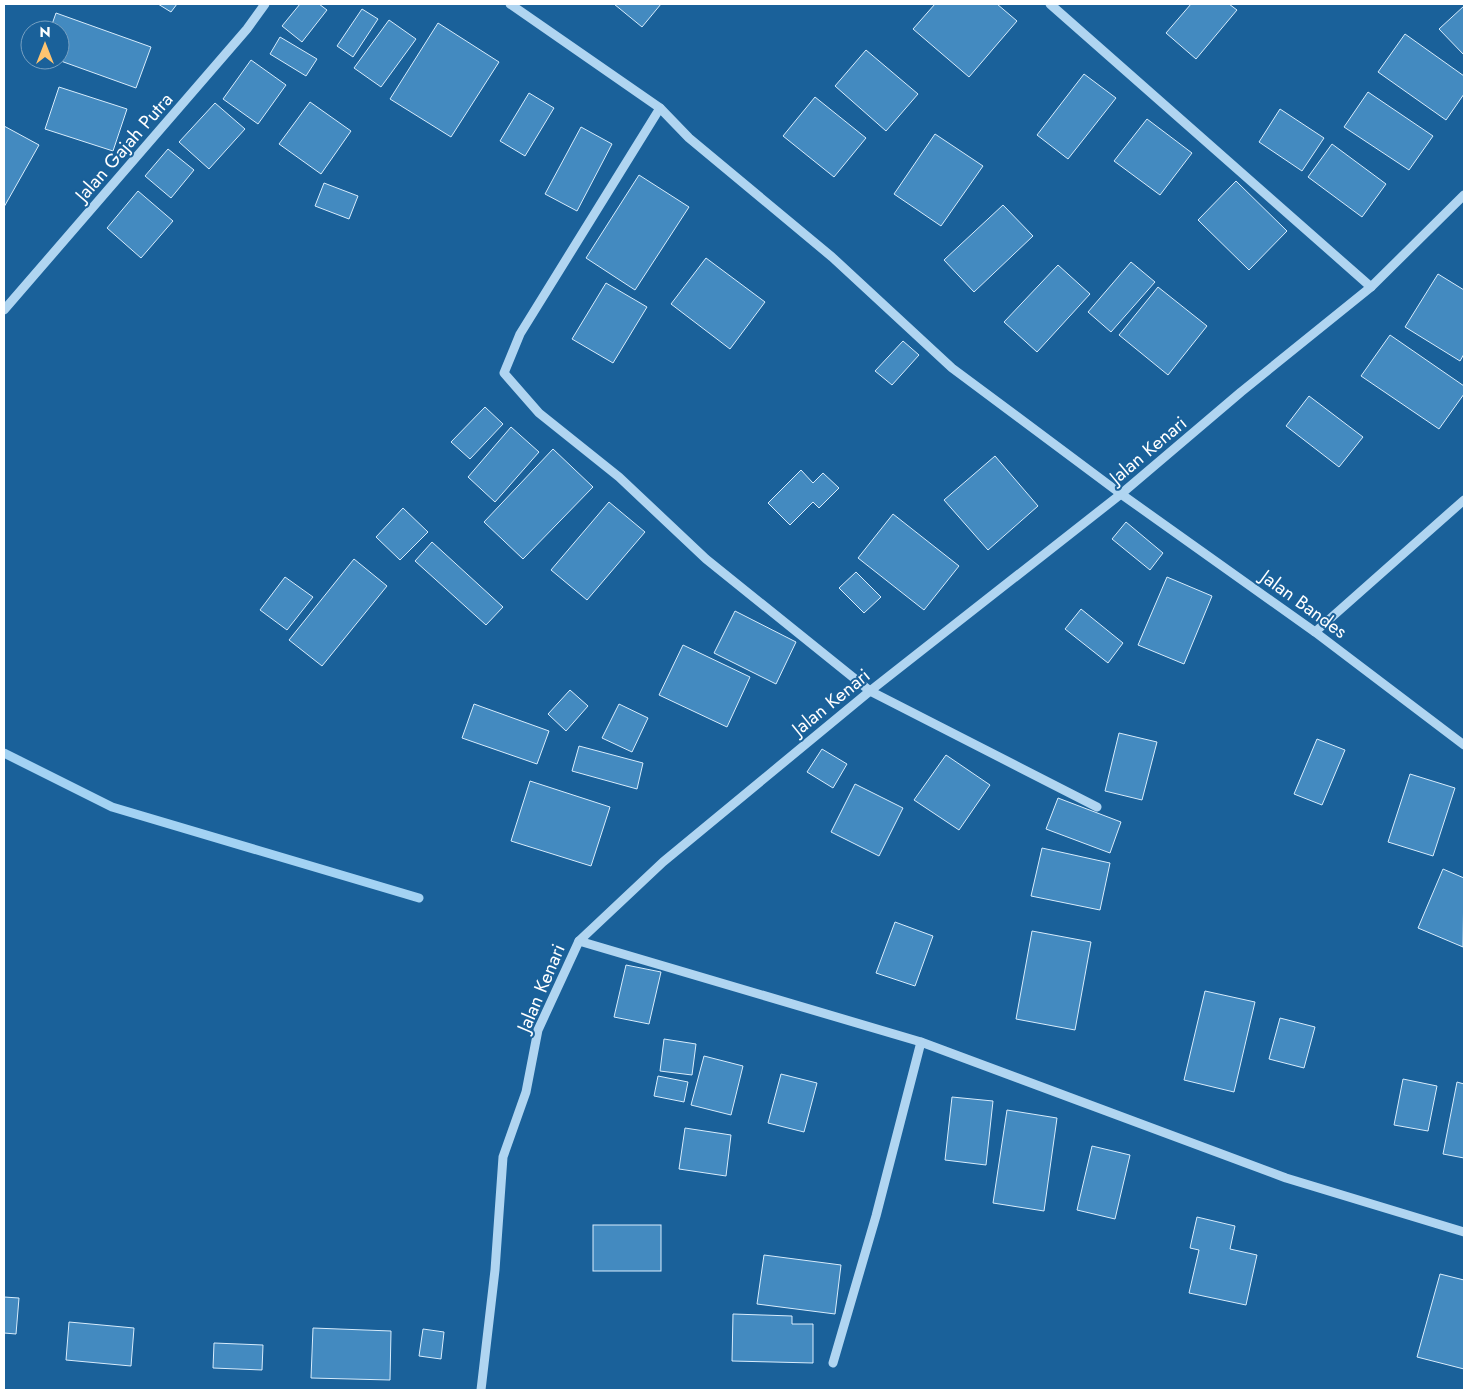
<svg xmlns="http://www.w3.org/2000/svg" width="1468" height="1394" viewBox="0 0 1468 1394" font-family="Jost,sans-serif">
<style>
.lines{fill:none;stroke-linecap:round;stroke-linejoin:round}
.stream{stroke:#a3d2f3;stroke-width:9}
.building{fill:#438ac0;stroke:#d7ecfc}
.minor{stroke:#b0d5f1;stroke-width:9}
.labels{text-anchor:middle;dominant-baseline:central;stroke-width:4;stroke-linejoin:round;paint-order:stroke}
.street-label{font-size:19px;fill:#fff;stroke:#1a619a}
</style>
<rect width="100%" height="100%" fill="#1a619a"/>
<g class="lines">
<!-- stream -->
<polyline class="stream" points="4,753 112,807 419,898"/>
</g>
<!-- building -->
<g class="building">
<polygon points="158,4 177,4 171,12"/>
<polygon points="300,4 319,4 327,10 302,42 282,26"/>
<polygon points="614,4 661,4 642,27"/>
<polygon points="935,4 997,4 1017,21 969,77 913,29"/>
<polygon points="1191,4 1229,4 1237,10 1196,59 1166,33"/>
<polygon points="1464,6 1464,55 1439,29"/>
<polygon points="362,9 378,19 353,57 337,46"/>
<polygon points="56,13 151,47 136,88 58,60 60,60 60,30 50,30"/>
<polygon points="389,20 416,39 381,87 354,68"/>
<polygon points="438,23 499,62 451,137 390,99"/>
<polygon points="1405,34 1464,76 1464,94 1446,120 1378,72"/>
<polygon points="280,37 317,59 306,76 270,54"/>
<polygon points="866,50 918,94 886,131 835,86"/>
<polygon points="251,60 286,85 258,124 223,99"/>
<polygon points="1084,74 1116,98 1068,159 1037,135"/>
<polygon points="59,87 127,109 113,151 45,129"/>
<polygon points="1368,92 1433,136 1409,170 1344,127"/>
<polygon points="529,93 554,108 525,156 500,141"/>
<polygon points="815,97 866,138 834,177 783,136"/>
<polygon points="310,102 351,131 321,174 279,144"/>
<polygon points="215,103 245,129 209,169 179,142"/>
<polygon points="1280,109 1324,138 1302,171 1259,142"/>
<polygon points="1147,119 1192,153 1160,195 1114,161"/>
<polygon points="4,126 39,145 4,207"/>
<polygon points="581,127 612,144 577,211 545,194"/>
<polygon points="935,134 983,166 941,226 894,194"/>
<polygon points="1332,144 1386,184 1362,217 1308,177"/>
<polygon points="168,149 194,170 171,198 145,176"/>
<polygon points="639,175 689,207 635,290 586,258"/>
<polygon points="1236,181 1287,231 1249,270 1198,220"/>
<polygon points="324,183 358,196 349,219 315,206"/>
<polygon points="138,191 173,221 141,258 107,228"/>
<polygon points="1003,205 1033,236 974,292 944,260"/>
<polygon points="706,258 765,302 730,349 671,304"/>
<polygon points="1131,262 1155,282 1111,332 1088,312"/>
<polygon points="1058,265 1090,294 1037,352 1004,322"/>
<polygon points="1438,274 1464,290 1464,354 1460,361 1405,327"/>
<polygon points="606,283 647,307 613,363 572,339"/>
<polygon points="1158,287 1207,326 1168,375 1119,335"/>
<polygon points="1390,335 1464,386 1464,394 1439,429 1361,376"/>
<polygon points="903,341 919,355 892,385 875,371"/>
<polygon points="1309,396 1363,437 1339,467 1286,426"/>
<polygon points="485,407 503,424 470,459 451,442"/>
<polygon points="511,427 539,452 495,502 468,477"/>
<polygon points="553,449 593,487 523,559 484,522"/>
<polygon points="995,456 1038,506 988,550 944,500"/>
<polygon points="801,470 813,483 823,473 839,488 819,508 813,502 790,525 768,503"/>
<polygon points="609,502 645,532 587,600 551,570"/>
<polygon points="403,508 428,532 400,560 376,537"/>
<polygon points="893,514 959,566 924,610 858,558"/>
<polygon points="1126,522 1163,553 1150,570 1112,539"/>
<polygon points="432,542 503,607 486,625 415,561"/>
<polygon points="354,559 387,586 322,666 289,640"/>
<polygon points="856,572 881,597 864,613 839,588"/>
<polygon points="285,577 313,597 287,630 260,610"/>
<polygon points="1167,577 1212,596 1184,664 1138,645"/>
<polygon points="1081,609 1123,643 1108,663 1065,629"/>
<polygon points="735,611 796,642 776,684 714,653"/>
<polygon points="683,645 750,677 727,727 659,695"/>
<polygon points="570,690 588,706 566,731 548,714"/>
<polygon points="474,704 549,731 537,764 462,738"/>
<polygon points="619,704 648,718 632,752 602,738"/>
<polygon points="1119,733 1157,742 1142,800 1105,791"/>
<polygon points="1317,739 1345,750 1322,805 1294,794"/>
<polygon points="579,746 643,763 637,789 572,771"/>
<polygon points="822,749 847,764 833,788 807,772"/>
<polygon points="946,755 990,785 959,830 914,800"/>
<polygon points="1410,774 1455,788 1433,856 1388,842"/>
<polygon points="530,781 610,807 591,866 511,841"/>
<polygon points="855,784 903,808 879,856 831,832"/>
<polygon points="1058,798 1121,822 1110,853 1046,829"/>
<polygon points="1042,848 1110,863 1100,910 1031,896"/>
<polygon points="1443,869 1464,878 1463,947 1418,928"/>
<polygon points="895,922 933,936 915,986 876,973"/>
<polygon points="1032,931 1091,942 1075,1030 1016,1019"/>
<polygon points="626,965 661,972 649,1024 614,1017"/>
<polygon points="1205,991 1255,1002 1234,1092 1184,1080"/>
<polygon points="1280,1018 1315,1027 1304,1068 1269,1059"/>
<polygon points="664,1039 696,1044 692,1075 660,1071"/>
<polygon points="704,1056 743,1066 731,1115 691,1105"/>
<polygon points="781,1074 817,1083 804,1132 768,1123"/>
<polygon points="658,1076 688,1082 684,1102 654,1096"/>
<polygon points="1403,1079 1437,1086 1428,1131 1394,1125"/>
<polygon points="1457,1082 1464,1084 1464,1158 1443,1154"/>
<polygon points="952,1097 993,1101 986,1165 945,1160"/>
<polygon points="1007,1110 1057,1118 1044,1211 993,1203"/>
<polygon points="685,1128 731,1135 726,1176 679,1169"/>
<polygon points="1092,1146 1130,1155 1115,1219 1077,1210"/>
<polygon points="1197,1217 1235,1226 1230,1249 1257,1255 1246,1305 1189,1293 1199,1250 1190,1248"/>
<rect x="593" y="1225" width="68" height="46"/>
<polygon points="764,1255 841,1265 835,1314 757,1304"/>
<polygon points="1440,1274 1464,1280 1464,1369 1417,1357"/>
<polygon points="4,1297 19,1298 16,1334 4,1333"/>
<polygon points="733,1314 792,1316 792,1324 813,1324 813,1363 732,1361"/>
<polygon points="69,1322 134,1328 131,1366 66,1360"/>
<polygon points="313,1328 391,1331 390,1380 311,1378"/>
<polygon points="423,1329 444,1332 441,1359 419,1356"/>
<polygon points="214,1343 263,1345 262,1370 213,1368"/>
</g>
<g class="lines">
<!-- minor -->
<g class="minor">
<polyline points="510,4 660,108 689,138 832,257 952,368 1121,494 1315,632 1464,745"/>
<polyline points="1050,4 1371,287"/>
<polyline points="660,108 520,334 504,373 539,413 619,477 706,559 870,691 1097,807"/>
<polyline points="4,310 247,29 265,4"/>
<polyline points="1315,632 1464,500"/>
<polyline points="579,941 921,1042 1286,1178 1464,1232"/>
<polyline points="833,1363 876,1216 921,1042"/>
<polyline points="481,1390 495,1270 503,1157 526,1092 538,1030 579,941 663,862 870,691 1121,494 1241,392 1371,287 1464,195"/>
</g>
</g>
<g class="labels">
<!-- street labels -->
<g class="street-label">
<text transform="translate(124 147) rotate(-49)">Jalan Gajah Putra</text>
<text transform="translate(1148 450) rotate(-40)">Jalan Kenari</text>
<text transform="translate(1304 604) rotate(36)">Jalan Bandes</text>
<text transform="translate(831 702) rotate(-39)">Jalan Kenari</text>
<text transform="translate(541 988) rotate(-67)">Jalan Kenari</text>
</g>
</g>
<!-- border -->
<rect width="1468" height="1394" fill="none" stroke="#ffffff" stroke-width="10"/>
<!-- north arrow -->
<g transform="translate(45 45)"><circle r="24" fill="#1a619a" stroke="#76a0c2"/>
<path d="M0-4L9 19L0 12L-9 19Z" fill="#ffc470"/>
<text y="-8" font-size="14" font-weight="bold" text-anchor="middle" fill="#ffffff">N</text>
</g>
</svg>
